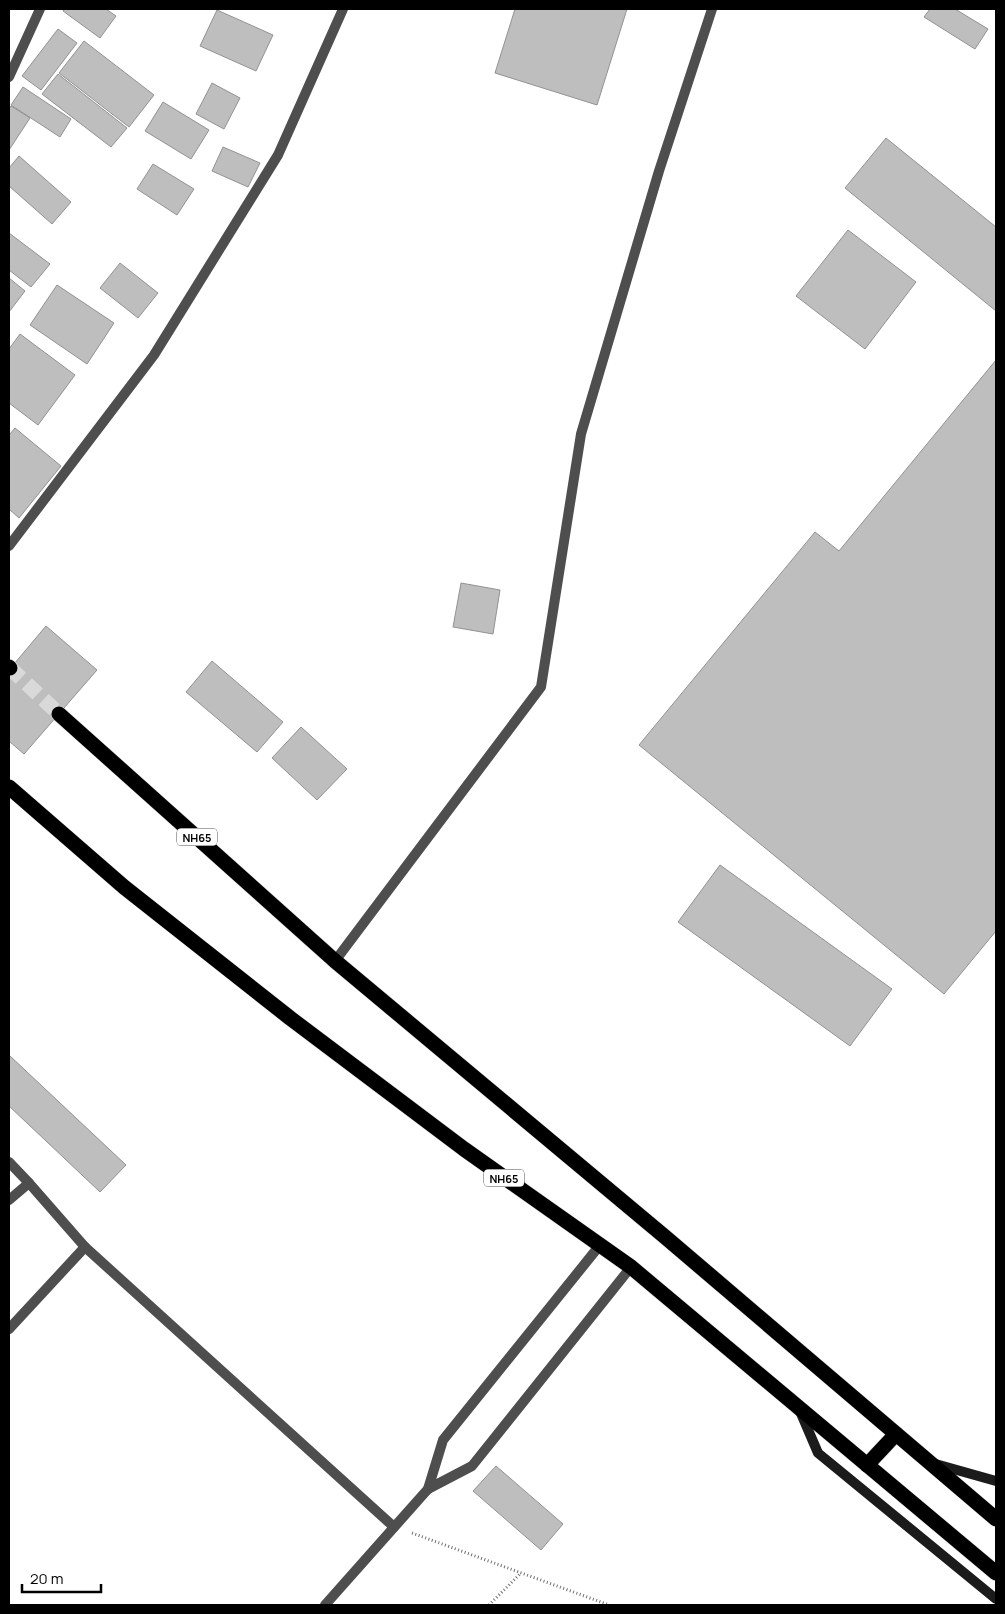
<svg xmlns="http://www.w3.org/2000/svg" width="1005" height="1614" viewBox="0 0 1005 1614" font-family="Manrope,sans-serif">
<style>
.building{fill:#bebebe;stroke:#929292}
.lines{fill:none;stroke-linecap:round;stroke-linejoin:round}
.highway-tunnel{stroke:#d9d9d9;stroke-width:15;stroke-dasharray:15 8;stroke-linecap:butt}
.highway-casing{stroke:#dbdbdb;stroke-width:16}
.path{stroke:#707070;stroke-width:3;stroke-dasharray:1 2.5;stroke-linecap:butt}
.street{stroke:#4e4e4e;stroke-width:10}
.secondary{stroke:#1b1b1b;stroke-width:10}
.highway{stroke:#000;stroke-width:15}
.labels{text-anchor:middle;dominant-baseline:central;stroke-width:5;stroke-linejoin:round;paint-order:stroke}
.shield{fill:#fff;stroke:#4c4c4c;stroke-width:1}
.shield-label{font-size:11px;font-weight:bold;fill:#000}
</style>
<rect width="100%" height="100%" fill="#fff"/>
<!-- building -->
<g class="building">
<polygon points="64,9 106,9 116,16 100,38 63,11"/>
<polygon points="515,9 627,9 597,105 495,73"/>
<polygon points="930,9 955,9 988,29 975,49 924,17"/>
<polygon points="217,10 273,35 256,71 200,46"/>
<polygon points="58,29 77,43 41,90 22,76"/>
<polygon points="84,41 154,95 129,127 59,73"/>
<polygon points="58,74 127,128 111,147 42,94"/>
<polygon points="212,83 240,98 224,129 196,114"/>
<polygon points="23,87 71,119 60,137 11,105"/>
<polygon points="163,102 209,130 191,159 145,131"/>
<polygon points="11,106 30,118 9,150 9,109"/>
<polygon points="886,138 996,227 996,311 845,188"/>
<polygon points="223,147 260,163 248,187 212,171"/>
<polygon points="19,156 71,202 52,224 9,186 9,168"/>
<polygon points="153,164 194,189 177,215 137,189"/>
<polygon points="848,230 916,282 865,349 796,296"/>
<polygon points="9,233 50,264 31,287 9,270"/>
<polygon points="120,263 158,293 138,318 100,288"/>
<polygon points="9,278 25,291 9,312"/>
<polygon points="57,285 114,323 87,364 30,325"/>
<polygon points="20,334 75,375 38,425 9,403 9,349"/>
<polygon points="996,360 996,931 944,994 639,745 815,532 839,551"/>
<polygon points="15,428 61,466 19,518 9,509 9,435"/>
<polygon points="461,583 500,590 493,634 453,627"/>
<polygon points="46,626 97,670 24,754 9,741 9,670"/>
<polygon points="212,661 283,722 257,752 186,692"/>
<polygon points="301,727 347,769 317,800 272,758"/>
<polygon points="720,865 892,989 850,1046 678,922"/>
<polygon points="9,1055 126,1165 100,1192 9,1106"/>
<polygon points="496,1466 563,1524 541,1550 473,1491"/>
</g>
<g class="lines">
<!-- highway-tunnel -->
<polyline class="highway-tunnel" points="10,668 59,714"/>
<!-- highway casing -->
<g class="highway-casing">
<g id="highway">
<polyline points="9,667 10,668"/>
<polyline points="59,714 335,961 664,1236 996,1519"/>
<polyline points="9,787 124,887 290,1018 464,1149 631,1267 996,1573"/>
<polyline points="867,1465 896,1434"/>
</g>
</g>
<!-- path -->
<g class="path">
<polyline points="412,1533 609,1605"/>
<polyline points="489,1605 521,1573"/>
</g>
<!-- street -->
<g class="street">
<polyline points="9,77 40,9"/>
<polyline points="9,546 154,355 278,155 343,9"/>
<polyline points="335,961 541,687 581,434 659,171 712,9"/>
<polyline points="9,1162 29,1183"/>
<polyline points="9,1200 29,1183 85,1247 394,1527"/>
<polyline points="9,1329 85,1247"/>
<polyline points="428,1489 443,1440 600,1245"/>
<polyline points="325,1605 428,1489 472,1466 631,1267"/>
</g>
<!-- secondary -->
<g class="secondary">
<polyline points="800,1411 818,1453 996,1599"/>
<polyline points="932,1463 996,1481"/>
</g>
<!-- highway -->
<use href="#highway" class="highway"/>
</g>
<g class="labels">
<!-- shield labels -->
<g class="shield">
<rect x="177" y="828.5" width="40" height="17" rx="4"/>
<rect x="484" y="1169.5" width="40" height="17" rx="4"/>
</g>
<g class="shield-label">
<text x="197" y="837">NH65</text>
<text x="504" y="1178">NH65</text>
</g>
</g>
<!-- border -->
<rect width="1005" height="1614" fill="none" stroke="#000000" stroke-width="20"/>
<!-- scale -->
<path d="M22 1584v8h79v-8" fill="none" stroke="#000000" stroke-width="2.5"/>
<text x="30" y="1584" font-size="15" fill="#000000" stroke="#ffffff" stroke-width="4" paint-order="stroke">20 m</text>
</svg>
